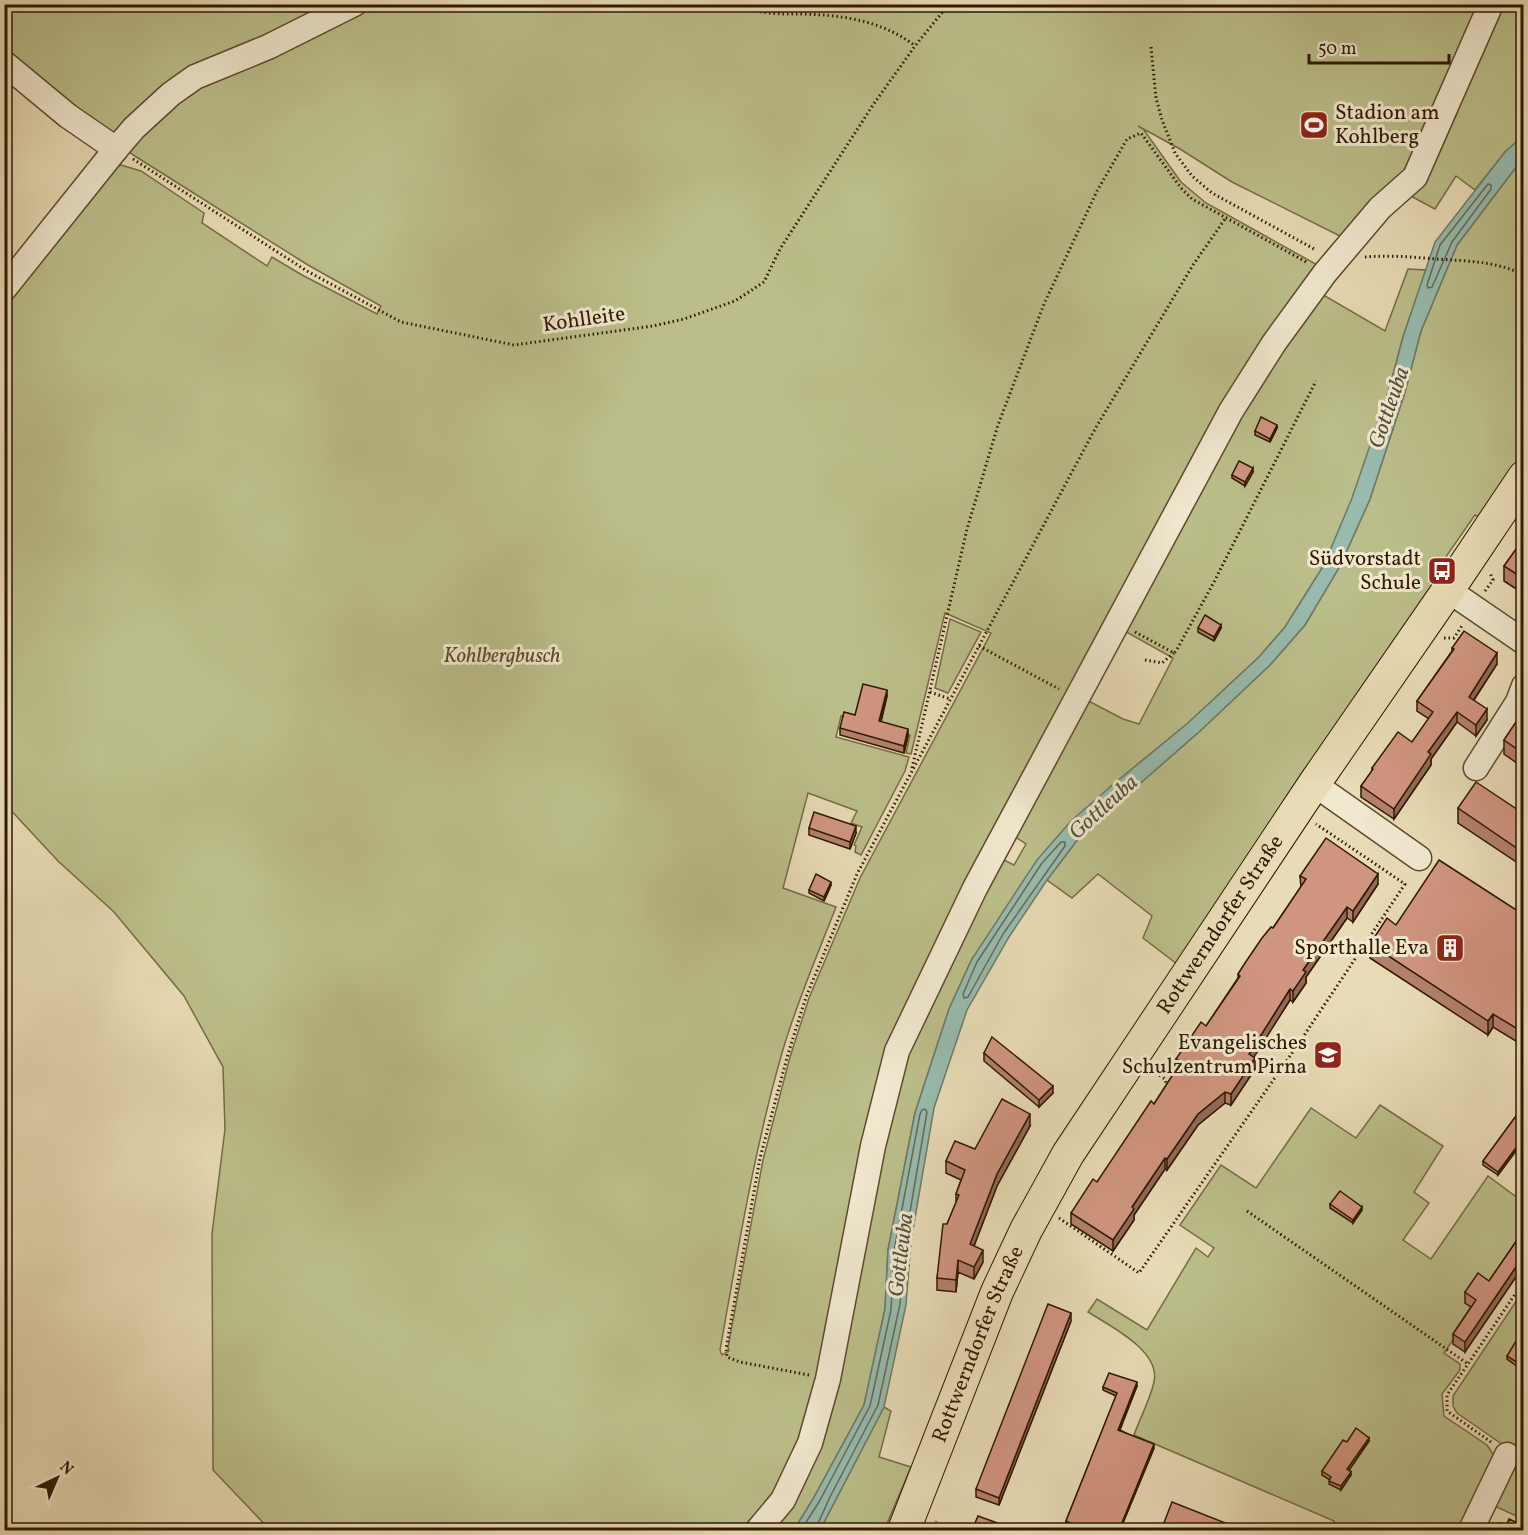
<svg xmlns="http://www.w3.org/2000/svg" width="1528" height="1535" viewBox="0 0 1528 1535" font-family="Vollkorn,serif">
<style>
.green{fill:#bbbe8a;stroke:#766b45;stroke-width:1.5;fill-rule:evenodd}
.water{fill:#97bbae;stroke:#6e7a68;stroke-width:1.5}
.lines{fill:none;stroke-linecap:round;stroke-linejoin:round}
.shore{stroke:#646a57;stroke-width:1.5}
.minor-casing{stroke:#5e492d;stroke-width:27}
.major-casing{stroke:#301800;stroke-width:34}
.path{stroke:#301800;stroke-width:3;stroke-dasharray:1.5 3;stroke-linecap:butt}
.minor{stroke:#f0e8cf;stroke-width:24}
.major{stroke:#e8dbb5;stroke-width:32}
.wall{fill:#b3806d;stroke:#301800;stroke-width:1.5}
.shaded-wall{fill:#926859;stroke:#301800;stroke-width:1.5}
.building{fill:#d0957f;stroke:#301800;stroke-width:1.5}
.labels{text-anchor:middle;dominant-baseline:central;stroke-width:6;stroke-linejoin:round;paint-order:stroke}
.poi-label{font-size:21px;fill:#301800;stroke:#f0e8cf;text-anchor:end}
.street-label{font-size:21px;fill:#301800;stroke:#f0e8cf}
.park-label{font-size:21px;font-style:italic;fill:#5a4a29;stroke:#f0e8cf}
.water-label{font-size:22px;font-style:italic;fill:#54513d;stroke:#f0e8cf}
</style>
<rect width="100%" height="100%" fill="#e8dbb5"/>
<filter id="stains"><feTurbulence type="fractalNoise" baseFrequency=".00333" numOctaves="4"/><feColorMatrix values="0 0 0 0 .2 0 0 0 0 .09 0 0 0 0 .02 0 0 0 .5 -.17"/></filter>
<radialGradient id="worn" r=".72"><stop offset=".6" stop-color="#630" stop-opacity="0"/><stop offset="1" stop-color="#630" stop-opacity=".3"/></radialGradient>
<!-- green -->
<g class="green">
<path d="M5 5H1523V136L1505 152 1475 190 1456 176 1435 209 1392 186 1380 192 1342 237 1232 182 1180 149 1138 126 1144 130 1181 182 1206 203 1321 267 893 1053 802 1443 752 1530H270L213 1470 212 1234 225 1129 223 1067 184 996 114 912 58 861 5 804V299L109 170 121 165 141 171 204 213 202 223 267 266 272 257 302 275 377 314 381 306 308 265 138 158 65 109 5 57ZM945 613 991 633 860 878 809 998 790 1057 763 1160 728 1347 729 1351 722 1355 720 1350C738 1250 754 1150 782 1053 796 1004 817 956 836 907L783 888 808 793 857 811 851 823 862 827 854 845 856 846 855 852 861 855 905 771 909 757 836 737 841 716 910 735 906 753 911 754Z"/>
<polygon points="1523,158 1523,454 1481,518 1475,515 1436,571 1441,575 1177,964 1143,938 1152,916 1098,874 1072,898 1047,880 1081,835 1200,731 1270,665 1305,625 1340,566 1370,499 1405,392 1421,331 1457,245"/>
<polygon points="1408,269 1426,270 1403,337 1389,390 1353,498 1324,565 1285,627 1259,657 1188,723 1110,787 972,959 949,1009 915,1113 888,1250 885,1309 864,1405 813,1499 794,1530 763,1530 787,1501 902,1053 998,857 1014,865 1026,844 1011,834 1083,698 1123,719 1139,724 1173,658 1121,629 1200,480 1320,293 1385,331"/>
<polygon points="950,619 981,632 948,693 935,688"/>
<path d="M1380 1105 1443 1146 1414 1192 1429 1203 1403 1240 1431 1259 1488 1176 1523 1202V1237L1444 1353 1460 1364V1370L1442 1394 1444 1416 1487 1445 1493 1454V1466L1464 1530H1332L1334 1521 1134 1435C1140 1418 1150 1400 1154 1382 1161 1351 1110 1326 1088 1312L1097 1299 1147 1330 1196 1248 1208 1257 1214 1248 1180 1225 1221 1165 1256 1188 1311 1108 1356 1138Z"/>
<polygon points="1523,1291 1523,1451 1512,1451 1457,1413 1453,1406 1453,1396"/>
<polygon points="884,1407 891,1411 879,1457 911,1467 886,1526 892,1530 820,1530"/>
<polygon points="1523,1462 1523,1519 1490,1504 1506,1473"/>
</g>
<!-- water -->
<polygon class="water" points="1523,136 1523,158 1457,245 1421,331 1405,392 1370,499 1340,566 1305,625 1270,665 1200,731 1081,835 1047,880 1009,937 967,1010 934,1108 911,1241 906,1305 884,1407 820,1530 794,1530 813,1499 864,1405 885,1309 888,1250 915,1113 949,1009 972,959 1037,860 1071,821 1110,787 1188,723 1259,657 1285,627 1324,565 1352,498 1389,390 1403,337 1435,242 1505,152"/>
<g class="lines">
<!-- shore -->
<g class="shore">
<polygon points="1488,184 1491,185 1491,189 1452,242 1432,287 1428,288 1427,285 1440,245"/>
<polygon points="1061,842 1065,842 1065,846 1003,934 968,997 964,998 963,994 977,962 1042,863"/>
<polyline points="801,1530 819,1502 870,1406 891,1310 894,1251 920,1114 922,1110 925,1109 927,1112 905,1241 900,1304 878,1405 830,1497 815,1530"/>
</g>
<!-- minor casing -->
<g class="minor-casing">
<g id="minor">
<polyline points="4,63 68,116 116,149 4,289"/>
<polyline points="116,149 134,128 171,94 195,77 268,47 354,4"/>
<polyline points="1448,590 1524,642"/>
<polyline points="1476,768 1518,702 1524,686"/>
<polyline points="1314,784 1419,858"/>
<polyline points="758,1530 783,1500 810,1443 828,1379 873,1146 897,1051 975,888 1231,411 1274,343 1325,273 1380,208 1415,177 1491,4"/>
<polyline points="1471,1530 1507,1455"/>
</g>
</g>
<!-- major casing -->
<g class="major-casing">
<g id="major">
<path id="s1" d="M904 1530 997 1292 1026 1230 1068 1154 1314 784 1448 590 1524 477"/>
</g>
</g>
<!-- path -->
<g class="path">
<path d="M739 4C759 15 781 14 803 14 843 15 882 21 914 45"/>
<polyline points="1151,47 1156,98 1162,120 1175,153 1192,176 1212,193 1316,250"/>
<polyline points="133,159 307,271 401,322 514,345 653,326 684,319 735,301 764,282 780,249 873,105 915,46 949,4"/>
<path d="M1365 257C1388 255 1412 257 1436 259 1466 261 1496 261 1524 275"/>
<polyline points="1485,591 1493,580 1490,573"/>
<polyline points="1135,632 1174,653 1176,651 1214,582 1316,381"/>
<polyline points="1444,638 1454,638 1463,624"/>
<polyline points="979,646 1059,689"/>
<polyline points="1145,660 1162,663 1174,653"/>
<polyline points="930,692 950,699"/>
<polyline points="912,768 967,529 998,425 1044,304 1097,191 1127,139 1141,133 1181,188 1192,199 1308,263"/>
<polyline points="1152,1070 1165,1079 1167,1087"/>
<polyline points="1247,1211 1468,1364"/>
<polyline points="1059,1218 1139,1273 1297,1046 1405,884 1316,824"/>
<polyline points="809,1375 740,1362 727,1357 726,1349 760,1158 788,1054 806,997 857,874 1095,429 1193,265 1225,219"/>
<polyline points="1491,1442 1447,1411 1447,1395 1524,1281"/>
<polyline points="933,1530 936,1521"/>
</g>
<!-- minor -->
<use href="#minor" class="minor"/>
<!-- major -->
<use href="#major" class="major"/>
</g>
<!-- wall -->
<g class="wall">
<polygon points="1277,428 1270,442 1255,435 1255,431"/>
<polygon points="1253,472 1245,486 1232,478 1232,475"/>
<polygon points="1524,538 1524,594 1504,581 1504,566"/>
<polygon points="1198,628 1221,628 1214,641 1198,632"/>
<polygon points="1452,648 1497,664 1474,700 1487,720 1476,736 1457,722 1431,759 1431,765 1394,819 1361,797 1361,786 1372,772 1372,768 1412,742 1429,719 1417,711 1417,701 1452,651"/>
<polygon points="887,696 881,722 908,736 904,753 840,735 840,728 855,715"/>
<polygon points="1524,710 1524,768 1504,754 1504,740"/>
<polygon points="1458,808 1524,814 1524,867 1458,823"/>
<polygon points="809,828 856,833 850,849 809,835"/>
<polygon points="1300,876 1378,884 1353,922 1347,918 1306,977 1306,983 1293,1002 1290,1000 1253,1057 1255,1069 1231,1105 1225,1103 1198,1125 1167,1170 1165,1169 1134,1215 1134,1220 1113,1251 1071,1224 1071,1213 1097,1182 1154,1104 1176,1070 1176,1059 1206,1026 1238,978 1238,974 1273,928 1301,887"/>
<polygon points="831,885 824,901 809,893 809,890"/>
<polygon points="1524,915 1524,1046 1493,1027 1488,1035 1370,958 1370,944 1396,925"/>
<polygon points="984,1053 1053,1093 1039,1107 984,1061"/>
<polygon points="1524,1105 1524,1140 1498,1175 1483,1165 1483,1161"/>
<polygon points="1030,1126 997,1186 974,1246 983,1262 974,1279 958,1272 956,1292 937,1290 937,1278 947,1224 956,1203 956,1194 961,1180 946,1173 946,1161"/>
<polygon points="1524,1179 1524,1195 1518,1190 1518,1187"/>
<polygon points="1330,1204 1362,1210 1353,1223 1330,1208"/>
<polygon points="1524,1230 1524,1265 1465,1352 1453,1344 1453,1334 1471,1307 1465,1303 1465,1292 1489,1281"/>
<polygon points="1071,1321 999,1505 976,1497 976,1489"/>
<polygon points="1524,1345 1524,1365 1521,1369 1507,1359 1507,1356"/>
<polygon points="1137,1386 1120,1430 1154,1448 1120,1530 1086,1530 1080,1528 1079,1530 1066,1525 1066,1521 1116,1396 1103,1390 1103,1387"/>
<polygon points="1369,1441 1349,1470 1351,1475 1341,1490 1329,1484 1330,1480 1322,1475 1322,1471 1347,1442"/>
</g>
<!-- shaded-wall -->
<g class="shaded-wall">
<polygon points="1277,425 1277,428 1270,442 1270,439"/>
<polygon points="1253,468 1253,472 1245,486 1245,482"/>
<polygon points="1221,625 1221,628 1214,641 1214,637"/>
<polygon points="1497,653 1497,664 1469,707 1469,697"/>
<polygon points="887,690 887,696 879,728 879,721"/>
<polygon points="1487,709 1487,720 1476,736 1476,725"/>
<polygon points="1457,712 1457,722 1431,759 1431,765 1394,819 1394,809 1428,752"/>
<polygon points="908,729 908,736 904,753 904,746"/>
<polygon points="856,826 856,833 850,849 850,842"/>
<polygon points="1378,874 1378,884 1353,922 1353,911"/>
<polygon points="831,882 831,885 824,901 824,897"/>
<polygon points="1347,907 1347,918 1306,977 1306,983 1293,1002 1293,991 1303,970"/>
<polygon points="1290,989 1290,1000 1249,1065 1249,1054"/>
<polygon points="1493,1014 1493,1027 1488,1035 1488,1021"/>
<polygon points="1255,1058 1255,1069 1231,1105 1231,1094"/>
<polygon points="1053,1086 1053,1093 1039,1107 1039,1100"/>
<polygon points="1225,1092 1225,1103 1198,1125 1167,1170 1167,1159 1198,1114"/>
<polygon points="1030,1114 1030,1126 997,1186 970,1256 970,1244 997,1174"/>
<polygon points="1524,1137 1524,1140 1498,1175 1498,1172"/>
<polygon points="1165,1158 1165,1169 1134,1215 1134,1220 1113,1251 1113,1240 1132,1207"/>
<polygon points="1362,1207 1362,1210 1353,1223 1353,1220"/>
<polygon points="983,1250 983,1262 974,1279 974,1267"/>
<polygon points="1524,1255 1524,1265 1465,1352 1465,1342"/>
<polygon points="958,1260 958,1272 956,1292 956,1280"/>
<polygon points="1071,1313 1071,1321 999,1505 999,1498"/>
<polygon points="1137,1382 1137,1386 1118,1433 1118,1430"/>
<polygon points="1369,1438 1369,1441 1347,1473 1347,1469"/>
<polygon points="1154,1444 1154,1448 1120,1530 1119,1530"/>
<polygon points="1351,1472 1351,1475 1341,1490 1341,1486"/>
</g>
<!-- building -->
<g class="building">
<polygon points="1261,417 1277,425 1270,439 1255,431"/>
<polygon points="1239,461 1253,468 1245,482 1232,475"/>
<polygon points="1524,538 1524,579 1504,566"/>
<polygon points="1205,615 1221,625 1214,637 1198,628"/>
<polygon points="1464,631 1497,653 1469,697 1487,709 1476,725 1457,712 1428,752 1431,754 1394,809 1361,786 1373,769 1372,768 1398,732 1412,742 1433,712 1417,701 1454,649 1452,648"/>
<polygon points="863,684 887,690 879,721 908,729 904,746 840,728 844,712 855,715"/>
<polygon points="1524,710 1524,754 1504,740"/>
<polygon points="1476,782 1524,814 1524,853 1458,808"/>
<polygon points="814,812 856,826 850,842 809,828"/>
<polygon points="1326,838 1378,874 1353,911 1347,907 1303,970 1306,972 1293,991 1290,989 1249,1054 1255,1058 1231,1094 1225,1092 1198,1114 1167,1159 1165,1158 1132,1207 1134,1209 1113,1240 1071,1213 1093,1179 1097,1182 1151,1101 1154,1104 1181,1062 1176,1059 1201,1022 1206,1026 1240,976 1238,974 1245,963 1262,938 1271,927 1273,928 1306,879 1300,876"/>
<polygon points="1439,860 1524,915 1524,1033 1493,1014 1488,1021 1370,944 1387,918 1396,925"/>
<polygon points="816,874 831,882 824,897 809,890"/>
<polygon points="992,1037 1053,1086 1039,1100 984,1053"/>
<polygon points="1002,1099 1030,1114 997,1174 970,1244 983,1250 974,1267 958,1260 956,1280 937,1278 943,1224 947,1224 959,1195 956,1194 965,1170 946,1161 955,1141 975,1149"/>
<polygon points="1524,1105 1524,1137 1498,1172 1483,1161"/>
<polygon points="1524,1179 1524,1191 1518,1187"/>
<polygon points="1340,1191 1362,1207 1353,1220 1330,1204"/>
<polygon points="1524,1230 1524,1255 1465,1342 1453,1334 1476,1300 1465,1292 1478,1273 1489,1281"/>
<polygon points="1048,1304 1071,1313 999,1498 976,1489"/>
<polygon points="1516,1341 1524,1345 1524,1361 1521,1365 1507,1356"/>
<polygon points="1109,1373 1137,1382 1118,1430 1154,1444 1119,1530 1095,1530 1080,1525 1079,1527 1066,1521 1117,1393 1103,1387"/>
<polygon points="1356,1428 1369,1438 1347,1469 1351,1472 1341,1486 1329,1481 1331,1477 1322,1471 1343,1440 1347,1442"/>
<polygon points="1172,1502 1243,1530 1167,1530 1162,1528"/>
<polygon points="978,1516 1000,1524 997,1530 972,1530"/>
<polygon points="1509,1519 1524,1526 1524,1530 1495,1530 1499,1523 1506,1526"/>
</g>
<!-- icons -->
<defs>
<g id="stadium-square" transform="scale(1.5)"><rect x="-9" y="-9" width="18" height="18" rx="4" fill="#8f2418" stroke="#f0e8cf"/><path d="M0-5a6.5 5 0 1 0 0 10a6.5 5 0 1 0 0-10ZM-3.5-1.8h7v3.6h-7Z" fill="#fff"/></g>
<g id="bus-square" transform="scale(1.5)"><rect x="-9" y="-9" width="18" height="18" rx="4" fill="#8f2418" stroke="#f0e8cf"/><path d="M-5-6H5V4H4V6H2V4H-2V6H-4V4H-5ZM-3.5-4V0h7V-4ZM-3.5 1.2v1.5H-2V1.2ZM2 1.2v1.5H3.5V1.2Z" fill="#fff"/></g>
<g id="building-square" transform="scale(1.5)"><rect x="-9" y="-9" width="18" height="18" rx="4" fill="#8f2418" stroke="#f0e8cf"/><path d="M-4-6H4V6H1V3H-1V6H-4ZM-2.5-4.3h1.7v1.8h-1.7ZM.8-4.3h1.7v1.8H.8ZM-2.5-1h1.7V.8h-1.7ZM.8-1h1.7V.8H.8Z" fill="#fff"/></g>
<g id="school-square" transform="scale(1.5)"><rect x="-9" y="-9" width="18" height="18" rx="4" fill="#8f2418" stroke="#f0e8cf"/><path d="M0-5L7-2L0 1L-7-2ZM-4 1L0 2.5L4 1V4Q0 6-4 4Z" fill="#fff"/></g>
</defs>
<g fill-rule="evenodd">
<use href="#stadium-square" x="1314" y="125"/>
<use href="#bus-square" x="1442" y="571"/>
<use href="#building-square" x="1450" y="948"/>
<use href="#school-square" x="1328" y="1055"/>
</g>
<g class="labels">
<!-- poi labels -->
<g class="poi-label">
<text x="1335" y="113" text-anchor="start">Stadion am<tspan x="1335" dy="24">Kohlberg</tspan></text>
<text x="1421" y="559">Südvorstadt<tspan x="1421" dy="24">Schule</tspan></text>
<text x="1429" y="948">Sporthalle Eva</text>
<text x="1307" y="1043">Evangelisches<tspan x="1307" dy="24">Schulzentrum Pirna</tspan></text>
</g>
<!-- street labels -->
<g class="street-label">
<text transform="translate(584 320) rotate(-8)">Kohlleite</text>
<text stroke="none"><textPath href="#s1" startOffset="686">Rottwerndorfer Straße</textPath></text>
<text stroke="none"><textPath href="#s1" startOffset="200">Rottwerndorfer Straße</textPath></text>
</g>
<!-- park labels -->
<g class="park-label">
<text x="502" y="656">Kohlbergbusch</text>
</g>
<!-- water labels -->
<g class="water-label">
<text transform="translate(1390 408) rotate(-71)">Gottleuba</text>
<text transform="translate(1104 808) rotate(-42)">Gottleuba</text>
<text transform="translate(902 1255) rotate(-83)">Gottleuba</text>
</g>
</g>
<!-- margin -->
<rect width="1528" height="1535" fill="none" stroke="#e8dbb5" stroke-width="24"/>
<rect x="6" y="6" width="1516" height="1523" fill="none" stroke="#301800" stroke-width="3"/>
<rect x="12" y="12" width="1504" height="1511" fill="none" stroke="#301800" stroke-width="1.5"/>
<!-- north arrow -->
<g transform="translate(57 1478) rotate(44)" stroke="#f0e8cf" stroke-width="4.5" paint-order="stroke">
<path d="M0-4.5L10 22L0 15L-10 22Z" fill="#301800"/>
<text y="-9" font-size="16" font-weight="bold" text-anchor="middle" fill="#301800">N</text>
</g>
<!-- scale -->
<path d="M1309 54v9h140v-9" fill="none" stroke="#301800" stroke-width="3"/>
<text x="1318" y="54" font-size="18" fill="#301800" stroke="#f0e8cf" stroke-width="4.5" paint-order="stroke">50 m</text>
<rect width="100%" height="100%" filter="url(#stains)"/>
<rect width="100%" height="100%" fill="url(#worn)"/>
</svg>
